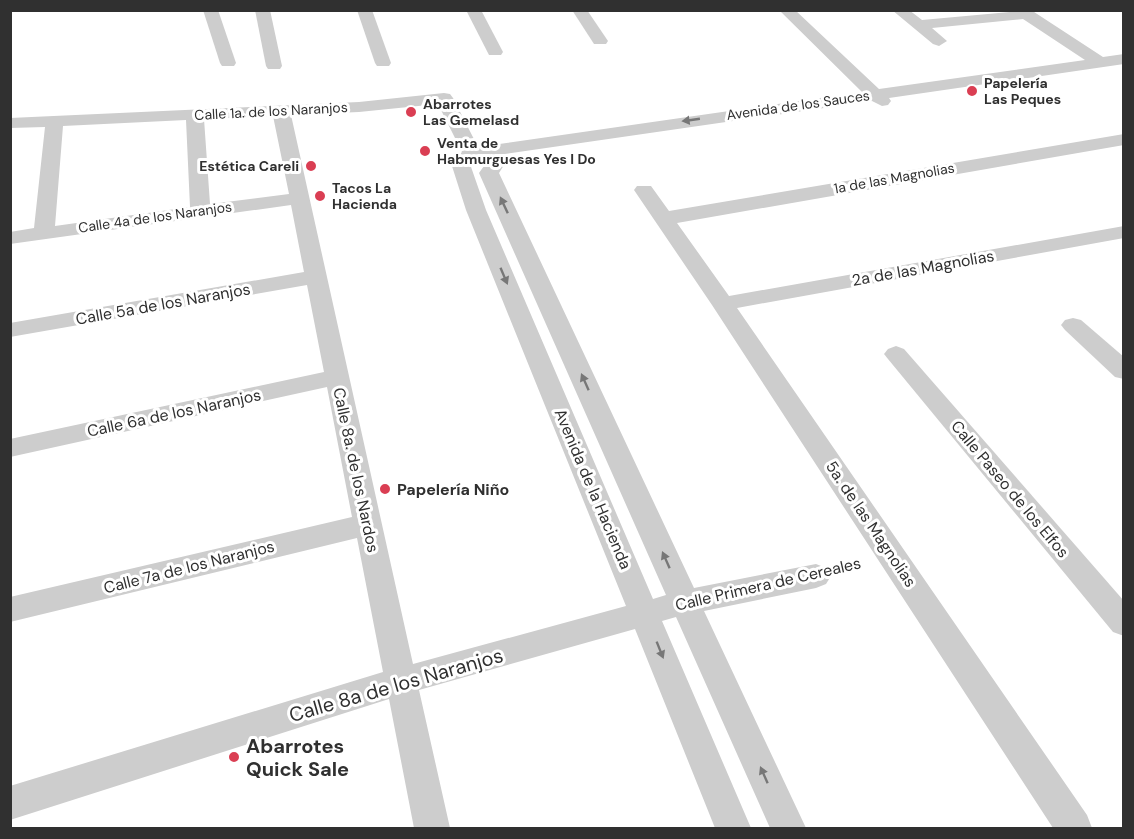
<svg xmlns="http://www.w3.org/2000/svg" width="1134" height="839" viewBox="0 0 1134 839" font-family="'DM Sans',sans-serif">
<style>
.lines{fill:none;stroke-linecap:round;stroke-linejoin:round}
.path{stroke:#cdcdcd;stroke-width:4.5;stroke-dasharray:4 4;stroke-linecap:butt}
.street{fill:#cdcdcd;fill-rule:evenodd}
.oneway{fill:#777}
.poi-dot{fill:#da3e53;stroke:#fff;stroke-width:2}
.labels{text-anchor:middle;dominant-baseline:central;stroke-width:6;stroke-linejoin:round;paint-order:stroke}
.far-poi-label{font-size:14px;font-weight:bold;fill:#303030;stroke:#fff;text-anchor:start}
.far-street-label{font-size:14px;fill:#303030;stroke:#fff}
.street-label{font-size:16px;fill:#303030;stroke:#fff}
.poi-label{font-size:16px;font-weight:bold;fill:#303030;stroke:#fff;text-anchor:start}
.near-street-label{font-size:20px;fill:#303030;stroke:#fff}
.near-poi-label{font-size:20px;font-weight:bold;fill:#303030;stroke:#fff;text-anchor:start}
</style>
<rect width="100%" height="100%" fill="#fff"/>
<g class="lines">
<!-- path -->
<polyline class="path" points="843,568 862,563"/>
<!-- street -->
<g class="street">
<polygon points="203,10 218,10 236,63 234,66 222,66 220,63"/>
<polygon points="255,10 270,10 282,66 280,69 268,69 266,66"/>
<polygon points="357,10 372,10 391,63 389,66 377,66 375,63"/>
<polygon points="466,10 481,10 503,52 501,55 489,55"/>
<polygon points="572,10 587,10 608,41 606,44 594,44"/>
<path d="M779 10H795L879 89 1085 60 1023 19 932 28 947 41 939 46 933 44 892 10H909L922 20 1031 10 1103 57 1124 54V64L889 98 891 101 888 105 882 106 872 101 491 156 504 165 499 173 694 588 816 564 826 568 831 576 826 584 816 588 704 611 806 828H770L676 617 662 621 751 828H715L635 629 419 690 450 828H414L389 699 10 820V786L383 672 357 538 10 622V597L352 517 327 387 10 457V439L324 372 307 285 10 337V323L304 272 291 205 10 244V232L34 228 45 127 10 128V118L359 102 444 93 450 94 453 98 478 147 862 92ZM438 104 462 152 451 163 466 210 626 606 413 664 291 115 359 112ZM273 116 289 194 210 204 204 119ZM186 120 190 207 55 226 63 126ZM473 161 484 166 479 173 666 595 653 599 486 210 470 164Z"/>
<polygon points="1124,134 1124,145 677,223 729,296 1124,226 1124,238 737,308 1087,815 1092,828 1053,828 712,305 634,190 637,186 651,186 669,211"/>
<polygon points="1073,318 1081,320 1124,357 1124,379 1115,377 1065,330 1061,325 1065,320"/>
<polygon points="896,346 904,349 1124,601 1124,636 1113,632 888,359 884,354 888,349"/>
</g>
</g>
<!-- one-way arrows -->
<defs><path id="oneway-solid" d="M-6-.8H1V-3.2L6.5 0L1 3.2V.8H-6Z" transform="scale(1.5)"/></defs>
<g class="oneway">
<use href="#oneway-solid" transform="translate(691 120) rotate(172)"/>
<use href="#oneway-solid" transform="translate(504 205) rotate(-115)"/>
<use href="#oneway-solid" transform="translate(504 276) rotate(67)"/>
<use href="#oneway-solid" transform="translate(585 382) rotate(-114)"/>
<use href="#oneway-solid" transform="translate(666 560) rotate(-114)"/>
<use href="#oneway-solid" transform="translate(660 650) rotate(68)"/>
<use href="#oneway-solid" transform="translate(764 775) rotate(-114)"/>
</g>
<!-- markers -->
<g class="poi-dot">
<circle cx="972" cy="91" r="6"/>
<circle cx="411" cy="112" r="6"/>
<circle cx="425" cy="151" r="6"/>
<circle cx="311" cy="166" r="6"/>
<circle cx="320" cy="196" r="6"/>
<circle cx="385" cy="489" r="6"/>
<circle cx="234" cy="757" r="6"/>
</g>
<g class="labels">
<!-- far-poi labels -->
<g class="far-poi-label">
<text x="984" y="83">Papelería<tspan x="984" dy="16">Las Peques</tspan></text>
<text x="423" y="104">Abarrotes<tspan x="423" dy="16">Las Gemelasd</tspan></text>
<text x="437" y="143">Venta de<tspan x="437" dy="16">Habmurguesas Yes I Do</tspan></text>
<text x="299" y="166" text-anchor="end">Estética Careli</text>
<text x="332" y="188">Tacos La<tspan x="332" dy="16">Hacienda</tspan></text>
</g>
<!-- far-street labels -->
<g class="far-street-label">
<text transform="translate(798 105) rotate(-8)">Avenida de los Sauces</text>
<text transform="translate(271 111) rotate(-3)">Calle 1a. de los Naranjos</text>
<text transform="translate(894 178) rotate(-10)">1a de las Magnolias</text>
<text transform="translate(155 217) rotate(-8)">Calle 4a de los Naranjos</text>
</g>
<!-- street labels -->
<g class="street-label">
<text transform="translate(923 268) rotate(-10)">2a de las Magnolias</text>
<text transform="translate(163 304) rotate(-10)">Calle 5a de los Naranjos</text>
<text transform="translate(174 413) rotate(-12)">Calle 6a de los Naranjos</text>
<text transform="translate(356 470) rotate(78)">Calle 8a. de los Nardos</text>
<text transform="translate(593 489) rotate(67)">Avenida de la Hacienda</text>
<text transform="translate(1010 489) rotate(50)">Calle Paseo de los Elfos</text>
<text transform="translate(871 524) rotate(56)">5a. de las Magnolias</text>
<text transform="translate(189 567) rotate(-14)">Calle 7a de los Naranjos</text>
<text transform="translate(768 584) rotate(-13)">Calle Primera de Cereales</text>
</g>
<!-- poi labels -->
<g class="poi-label">
<text x="397" y="489">Papelería Niño</text>
</g>
<!-- near-street labels -->
<g class="near-street-label">
<text transform="translate(396 685) rotate(-16)">Calle 8a de los Naranjos</text>
</g>
<!-- near-poi labels -->
<g class="near-poi-label">
<text x="246" y="746">Abarrotes<tspan x="246" dy="23">Quick Sale</tspan></text>
</g>
</g>
<!-- border -->
<rect width="1134" height="839" fill="none" stroke="#303030" stroke-width="24"/>
</svg>
